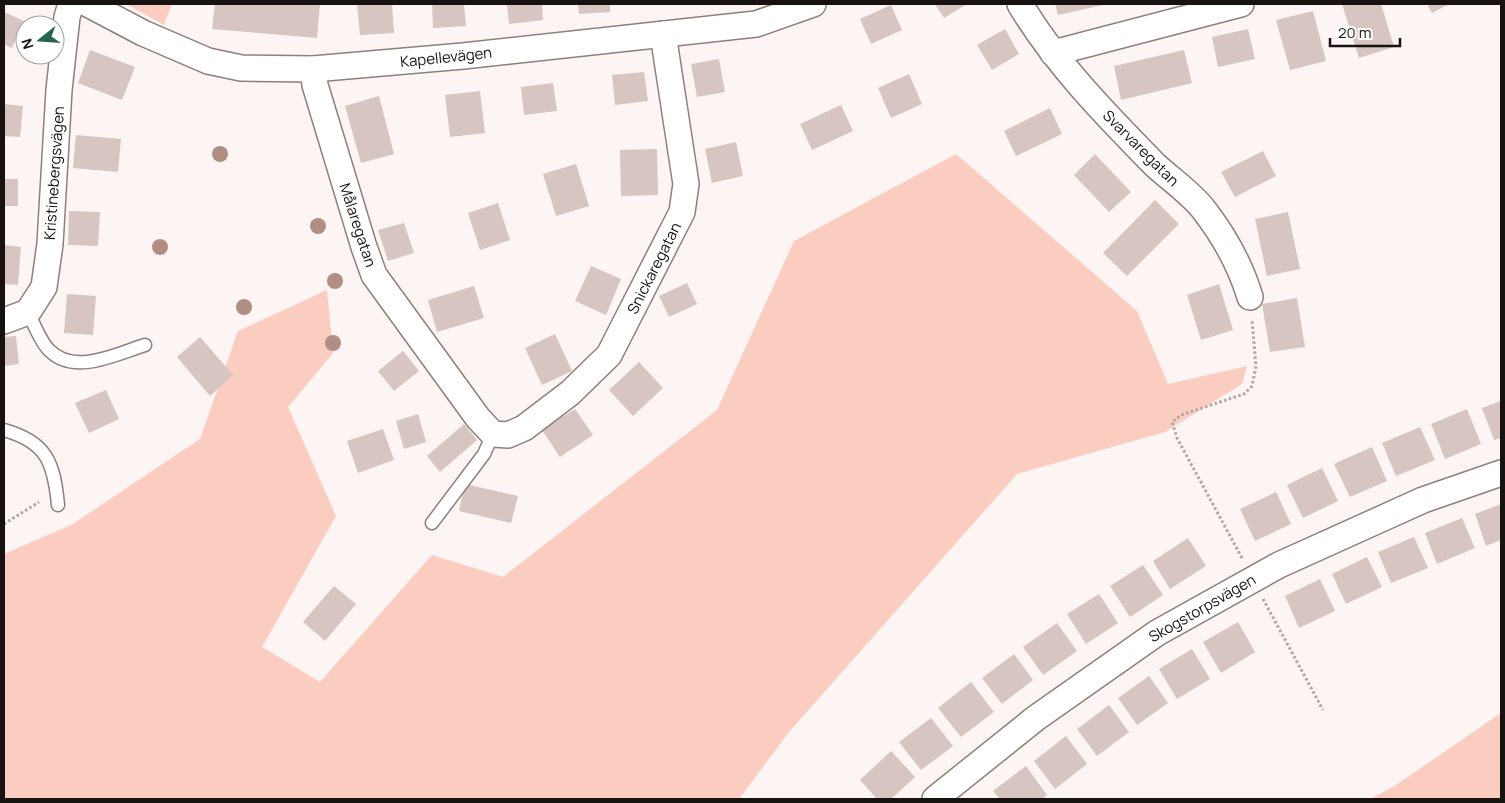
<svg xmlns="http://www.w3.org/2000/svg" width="1505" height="803" viewBox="0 0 1505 803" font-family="Manrope,sans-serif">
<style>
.green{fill:#fbcdc1}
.building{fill:#d7c5c1}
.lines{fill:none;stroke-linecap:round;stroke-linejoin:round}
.service-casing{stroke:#8f7f7b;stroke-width:15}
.minor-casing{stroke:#8f7f7b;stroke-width:28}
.path{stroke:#aea6a4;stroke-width:3;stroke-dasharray:2.5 2.5;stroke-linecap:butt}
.service{stroke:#fff;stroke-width:12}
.minor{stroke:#fff;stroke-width:25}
.tree{fill:#b28d84}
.labels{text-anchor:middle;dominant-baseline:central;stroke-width:4;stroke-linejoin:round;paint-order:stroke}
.street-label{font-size:15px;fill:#17110f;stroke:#fff}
</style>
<rect width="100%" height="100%" fill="#fdf5f3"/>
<!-- green -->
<g class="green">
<polygon points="126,4 172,4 164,25"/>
<polygon points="956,154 1137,311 1168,384 1247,366 1242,384 1165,432 1017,474 789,732 739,799 4,799 4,554 73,524 200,439 238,331 327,290 333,353 288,407 336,516 262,647 320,682 432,555 503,577 717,410 794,241"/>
<polygon points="1501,713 1501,799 1370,799 1396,785"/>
</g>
<!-- building -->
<g class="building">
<polygon points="215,4 320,4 317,38 212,29"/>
<polygon points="357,4 392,4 394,33 360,35"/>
<polygon points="432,4 464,4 466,26 433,28"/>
<polygon points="507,4 542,4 543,20 509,24"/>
<polygon points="578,4 610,4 610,12 579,14"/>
<polygon points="935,4 967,4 944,18"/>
<polygon points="1055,4 1103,4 1103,5 1058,15"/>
<polygon points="1342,4 1381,4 1394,47 1359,58"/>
<polygon points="1427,4 1449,4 1432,13"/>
<polygon points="891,5 902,30 871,44 860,19"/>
<polygon points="1313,11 1326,61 1290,70 1276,20"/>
<polygon points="4,12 24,21 12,48 4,44"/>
<polygon points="1005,29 1019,54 992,70 977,45"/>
<polygon points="1248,29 1255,59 1218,67 1212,37"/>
<polygon points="90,50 135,67 122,100 78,83"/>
<polygon points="1184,50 1192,83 1121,100 1114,66"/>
<polygon points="719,59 725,92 697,97 691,64"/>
<polygon points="644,72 648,101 615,105 612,75"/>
<polygon points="909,74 922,104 891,118 878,88"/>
<polygon points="553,83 557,111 524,115 521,87"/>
<polygon points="480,91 485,133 450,137 445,95"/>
<polygon points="379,96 394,154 361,163 345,106"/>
<polygon points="4,104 23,106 20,137 4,136"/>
<polygon points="841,105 853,131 812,150 800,124"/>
<polygon points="1050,108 1062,134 1016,156 1004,131"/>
<polygon points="76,135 121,139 118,172 73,168"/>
<polygon points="736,142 743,176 712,183 705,149"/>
<polygon points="657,149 658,195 621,196 620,150"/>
<polygon points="1263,151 1276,176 1235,197 1221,172"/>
<polygon points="1095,154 1131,192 1109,212 1074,175"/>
<polygon points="576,164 589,206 556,216 543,174"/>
<rect x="4" y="179" width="14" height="27"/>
<polygon points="1155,200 1179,224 1127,276 1103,253"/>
<polygon points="498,203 510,240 480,250 468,213"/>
<polygon points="69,211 100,212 98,246 68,245"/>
<polygon points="1288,212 1300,269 1267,276 1255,219"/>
<polygon points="404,223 414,253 388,261 378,230"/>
<polygon points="4,245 21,247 18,285 4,284"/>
<polygon points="591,266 621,279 606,315 575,301"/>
<polygon points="687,283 697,304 669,317 659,296"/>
<polygon points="1219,284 1233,330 1201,340 1187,295"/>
<polygon points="474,286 484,318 437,332 428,300"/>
<polygon points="67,294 96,296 93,335 64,333"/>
<polygon points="1297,298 1305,347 1270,352 1262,304"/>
<polygon points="555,334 572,371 542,385 525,348"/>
<polygon points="16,336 19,364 4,366 4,337"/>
<polygon points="200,337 233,375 210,396 177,357"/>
<polygon points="403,351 419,371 394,391 378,371"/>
<polygon points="639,362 663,388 633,416 609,390"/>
<polygon points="106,390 119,419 89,433 75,403"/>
<polygon points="1501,401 1501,438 1494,440 1482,408"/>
<polygon points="575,409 593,435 560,457 542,430"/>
<polygon points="1467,409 1481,444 1445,459 1431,424"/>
<polygon points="418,414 426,442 404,449 396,421"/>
<polygon points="464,424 477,440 440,472 427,456"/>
<polygon points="1420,427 1435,460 1396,476 1382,443"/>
<polygon points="383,429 394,460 358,473 347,441"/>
<polygon points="1372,447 1387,481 1350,497 1334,464"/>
<polygon points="1322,468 1338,501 1303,518 1287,485"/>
<polygon points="465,484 518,496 511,523 459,511"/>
<polygon points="1276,492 1291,524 1255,541 1240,509"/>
<polygon points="1501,504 1501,540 1486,546 1475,514"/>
<polygon points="1462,518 1475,548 1437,564 1425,533"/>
<polygon points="1414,537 1428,568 1391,583 1378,552"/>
<polygon points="1188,538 1206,566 1170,589 1153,561"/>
<polygon points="1367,557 1382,587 1346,604 1332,574"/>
<polygon points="1143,565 1163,595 1130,617 1110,586"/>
<polygon points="1320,579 1335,611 1299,628 1285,596"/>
<polygon points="334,586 356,604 325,641 303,622"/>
<polygon points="1099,594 1118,623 1086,644 1067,614"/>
<polygon points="1238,622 1255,652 1221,673 1203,642"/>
<polygon points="1057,623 1077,651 1043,675 1023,647"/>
<polygon points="1192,649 1210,679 1177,699 1159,669"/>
<polygon points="1014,654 1033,680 1002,704 982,678"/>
<polygon points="1149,676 1168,703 1137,725 1118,698"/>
<polygon points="971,682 994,712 961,737 938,708"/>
<polygon points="1109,705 1129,732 1097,756 1077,729"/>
<polygon points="931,718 953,746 921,770 899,742"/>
<polygon points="1066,736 1087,764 1055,789 1034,761"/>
<polygon points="891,751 915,777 891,799 877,799 860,780"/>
<polygon points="1026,766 1047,795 1042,799 1000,799 993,791"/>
</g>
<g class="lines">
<!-- service casing -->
<g class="service-casing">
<g id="service">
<path d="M28 312C34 324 40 341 49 350 74 376 116 354 145 345"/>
<path d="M4 430C47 442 54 463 58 505"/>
<polyline points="432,523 484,454 493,434"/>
</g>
</g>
<!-- minor casing -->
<g class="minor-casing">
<g id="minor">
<polyline points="88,4 143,33 208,61 241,68 313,69 463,56 756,24 813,4"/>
<path d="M1020 4C1055 63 1106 115 1154 164 1170 179 1191 193 1204 210 1224 236 1241 267 1250 297"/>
<polyline points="1053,53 1241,4"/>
<polyline points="313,69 315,85 364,247 374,275 478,418 493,434 508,435 524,428 570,393 609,355 682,212 686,184 663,34"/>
<polyline points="4,321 28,312 44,287 50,244 59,90 67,17 71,4"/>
<polyline points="935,799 1036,718 1157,633 1279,565 1423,500 1501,473"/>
</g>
</g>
<!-- path -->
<g class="path">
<polyline points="4,524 39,502"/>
<polyline points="1242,558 1177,438 1172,422 1181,415 1244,394 1252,386 1256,366 1252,320"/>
<polyline points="1263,599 1323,710"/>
</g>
<!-- service -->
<use href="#service" class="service"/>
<!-- minor -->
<use href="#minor" class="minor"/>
</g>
<!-- trees -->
<g class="tree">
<circle cx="220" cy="154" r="8"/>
<circle cx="318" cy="226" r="8"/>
<circle cx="160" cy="247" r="8"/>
<circle cx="335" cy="281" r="8"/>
<circle cx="244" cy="307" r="8"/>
<circle cx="333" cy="343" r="8"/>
</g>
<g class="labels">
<!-- street labels -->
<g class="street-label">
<text transform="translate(446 57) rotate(-6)">Kapellevägen</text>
<text transform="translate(1141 148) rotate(45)">Svarvaregatan</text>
<text transform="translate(54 173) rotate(-86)">Kristinebergsvägen</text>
<text transform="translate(358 225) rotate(72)">Målaregatan</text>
<text transform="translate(654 268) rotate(-63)">Snickaregatan</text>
<text transform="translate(1202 608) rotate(-30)">Skogstorpsvägen</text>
</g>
</g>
<!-- border -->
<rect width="1505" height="803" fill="none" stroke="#17110f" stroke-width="10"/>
<!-- north arrow -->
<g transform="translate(40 40) rotate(253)"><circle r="24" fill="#ffffff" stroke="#a2a09f"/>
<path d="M0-4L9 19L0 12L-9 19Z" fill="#256451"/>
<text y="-8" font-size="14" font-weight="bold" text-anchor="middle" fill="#17110f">N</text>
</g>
<!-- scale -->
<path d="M1330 38v8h70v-8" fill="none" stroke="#17110f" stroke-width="2.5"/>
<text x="1338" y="38" font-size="15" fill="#17110f" stroke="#ffffff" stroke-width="4" paint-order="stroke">20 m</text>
</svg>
